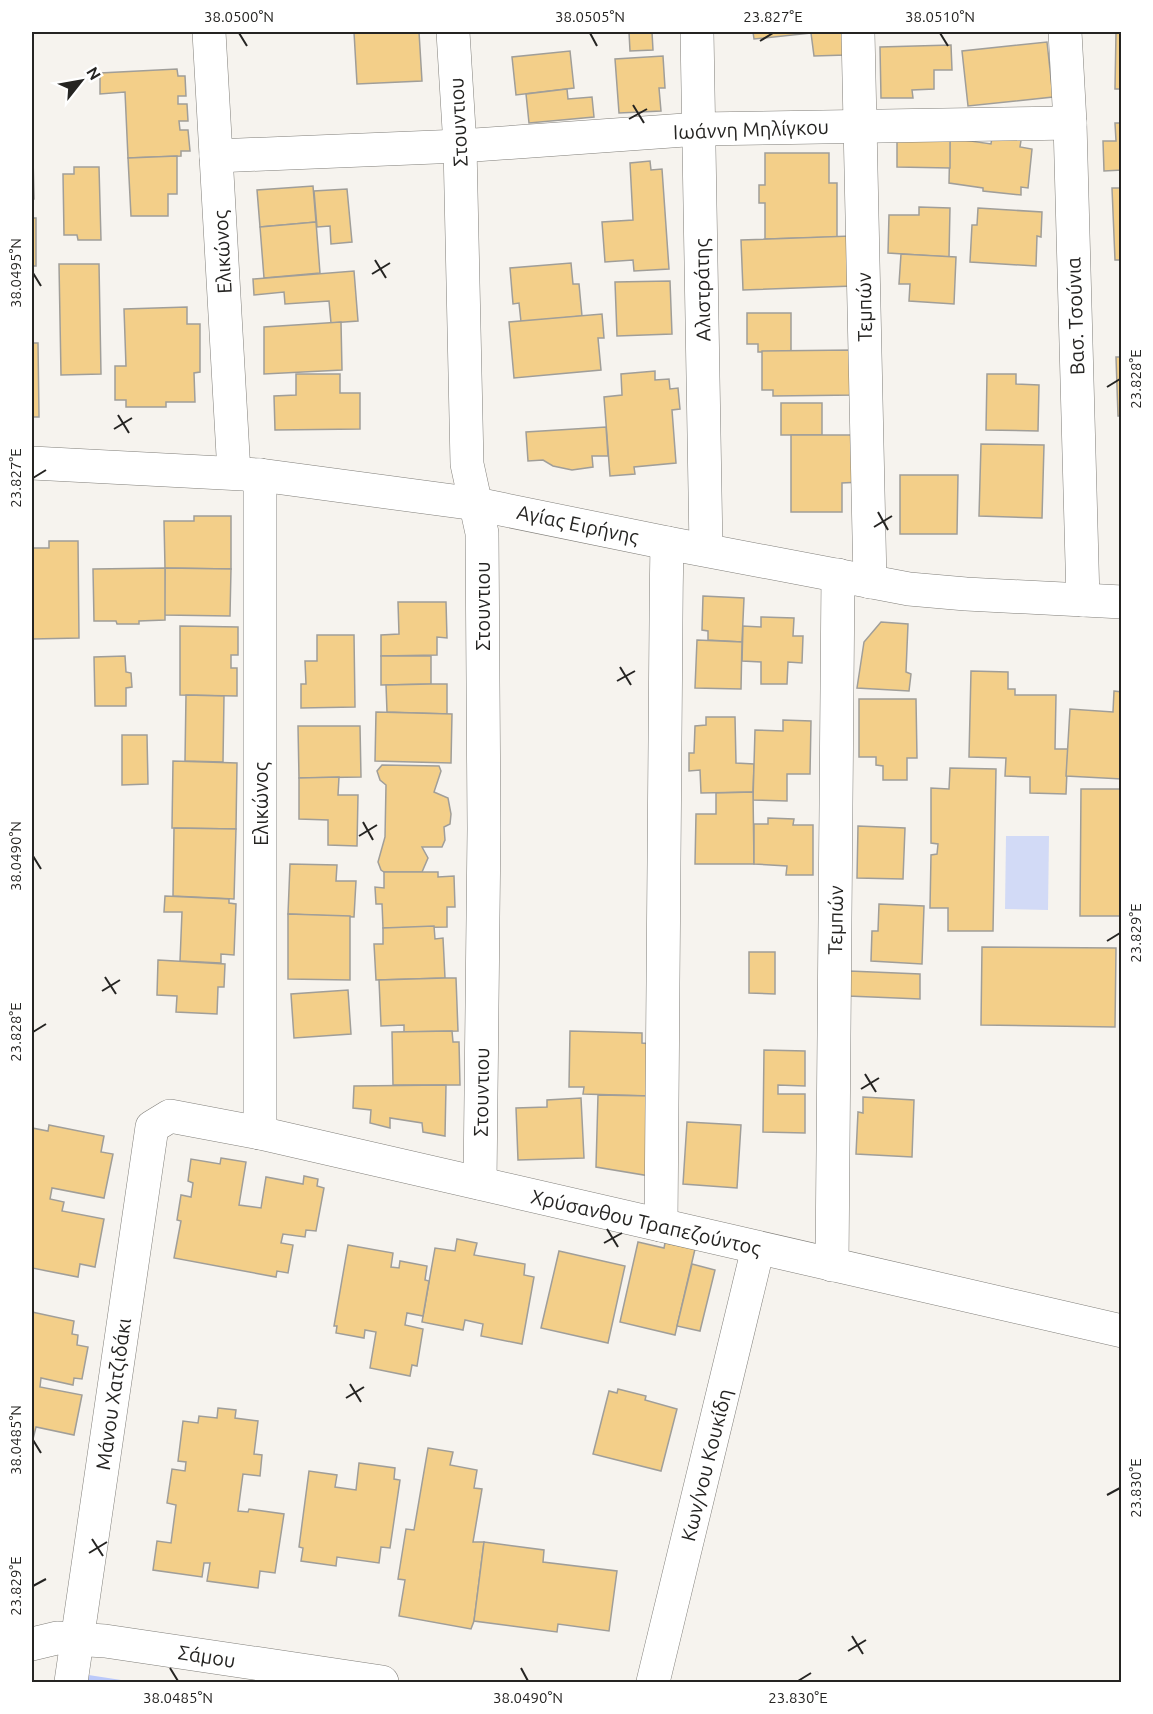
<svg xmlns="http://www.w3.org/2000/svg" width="1153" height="1714" viewBox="0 0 1153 1714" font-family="Ubuntu,sans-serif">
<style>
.green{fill:#bbc9fa}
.water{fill:#d2daf6}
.building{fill:#f3cf89;stroke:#a09e99;stroke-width:1.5}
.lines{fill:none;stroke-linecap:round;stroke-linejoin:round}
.minor-casing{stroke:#817f7a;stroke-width:34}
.minor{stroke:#fff;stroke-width:33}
.ticks{fill:none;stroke:#252422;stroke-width:2}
.labels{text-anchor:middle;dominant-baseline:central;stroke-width:5;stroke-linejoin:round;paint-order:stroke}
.street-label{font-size:20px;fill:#252422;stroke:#fff}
.neatline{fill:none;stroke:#252422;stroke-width:2}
.ticks-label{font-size:15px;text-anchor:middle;fill:#252422}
</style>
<rect width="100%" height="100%" fill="#f6f3ee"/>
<!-- green -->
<polygon class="green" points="82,1674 134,1682 81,1682"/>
<!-- water -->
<polygon class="water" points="1006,836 1049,836 1048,910 1005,909"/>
<!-- building -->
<g class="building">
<polygon points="354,32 419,32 422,81 357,84"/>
<polygon points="629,32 654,32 652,32 653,50 630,51"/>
<polygon points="753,32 845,32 846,55 814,56 811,33 754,39"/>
<polygon points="1116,32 1122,32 1122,89 1115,89"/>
<polygon points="1047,42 1053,97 968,106 962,51"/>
<polygon points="951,45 952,70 934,70 934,89 912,90 913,98 881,98 880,47"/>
<polygon points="570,51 574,88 516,95 512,57"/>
<polygon points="663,56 665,88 659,88 661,111 619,113 615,59"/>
<polygon points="177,69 178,76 185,76 186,96 178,96 178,104 187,104 188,121 179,121 180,130 188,130 190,151 181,151 181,156 128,158 125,92 100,94 100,73"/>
<polygon points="567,89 568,99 592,97 594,117 529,123 526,94"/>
<polygon points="1115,123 1122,123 1122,170 1104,171 1103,141 1116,141"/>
<polygon points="993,130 1022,134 1020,147 1032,149 1028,188 1021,187 1021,195 983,191 983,188 949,183 950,138 991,144"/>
<polygon points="897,137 950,138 950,168 897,167"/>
<polygon points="765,153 829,153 829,183 837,183 837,237 765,239 765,203 759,203 759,185 765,185"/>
<polygon points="177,156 177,194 168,194 168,216 131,216 128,158"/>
<polygon points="32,157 33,157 34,199 32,199"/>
<polygon points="650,161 651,170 662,169 669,269 634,271 633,260 605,262 602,222 633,220 630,163"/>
<polygon points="74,167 99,167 101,240 78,240 77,235 64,235 63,174 74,174"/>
<polygon points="313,186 316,222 260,227 257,190"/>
<polygon points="1112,188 1122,188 1122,260 1115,260"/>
<polygon points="347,189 352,242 331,244 330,226 317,227 314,191"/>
<polygon points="919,207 950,208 949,257 888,253 889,215 919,215"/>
<polygon points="978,208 1042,212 1041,237 1037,236 1036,266 970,262 972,225 977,225"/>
<rect x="32" y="218" width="4" height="48"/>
<polygon points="316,222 320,273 264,278 260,227"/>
<polygon points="851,236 853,286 743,290 741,240"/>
<polygon points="901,254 956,257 954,304 909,301 910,284 899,284"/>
<polygon points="571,263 573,284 579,284 582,316 521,322 519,303 513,304 510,268"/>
<polygon points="59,264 99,264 101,374 61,375"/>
<polygon points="354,271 358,321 331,323 329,301 285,304 284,292 254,295 253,279"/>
<polygon points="670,281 672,334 617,336 615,282"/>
<polygon points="187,307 187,324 200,324 200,372 194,373 195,402 166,402 166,407 126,407 126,400 115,400 115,366 126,366 124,309"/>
<polygon points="747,313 791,313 791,352 758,352 758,344 747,344"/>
<polygon points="602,314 604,338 598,338 601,370 514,378 509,322"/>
<polygon points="341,322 342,370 264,374 264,327"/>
<polygon points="32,343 38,343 39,417 32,417"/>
<polygon points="852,350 856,395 773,396 773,390 762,390 762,351"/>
<polygon points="1116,357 1122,357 1122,416 1118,416"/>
<polygon points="655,371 655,380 669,379 670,389 678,388 680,409 672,410 676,463 634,467 635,474 610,476 604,397 622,395 621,374"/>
<polygon points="296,374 340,374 340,393 360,393 360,429 275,430 274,396 296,395"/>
<polygon points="987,374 1016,374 1016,384 1039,385 1038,431 986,430"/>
<rect x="781" y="403" width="41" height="32"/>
<polygon points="606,427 608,456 592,456 593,467 572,470 553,466 543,460 528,461 526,432"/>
<polygon points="791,435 861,435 861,482 842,483 842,512 791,512"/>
<polygon points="981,444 1044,445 1042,518 979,516"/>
<polygon points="900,475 958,475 957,534 900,534"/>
<polygon points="194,516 231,516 231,569 165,568 164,521 194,521"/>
<polygon points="49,541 78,541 79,638 32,639 32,548 49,548"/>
<polygon points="165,568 231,569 230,616 164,615"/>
<polygon points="165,568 165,620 139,621 139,624 117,624 116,621 94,621 93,569"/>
<polygon points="703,596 744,598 742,642 708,640 708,631 702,630"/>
<polygon points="398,602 446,602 447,638 437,637 437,655 381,656 381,635 399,634"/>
<polygon points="761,617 794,618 793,636 803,636 802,663 788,662 787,684 761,684 761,662 742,661 743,626 761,627"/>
<polygon points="881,622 908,624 906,672 911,674 909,691 857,688 864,642"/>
<polygon points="180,626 238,627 238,655 231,655 231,668 237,668 237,696 180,695"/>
<polygon points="317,635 354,635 355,707 301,708 301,684 306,684 305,661 317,661"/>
<polygon points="697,640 742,642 741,689 695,688"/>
<polygon points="125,656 126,672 131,673 132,687 126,688 126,706 95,706 94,657"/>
<polygon points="381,656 431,656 431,684 381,685"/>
<polygon points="971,671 1008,672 1008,689 1015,689 1015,695 1056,695 1055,749 1068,749 1066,794 1030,793 1030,777 1005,776 1006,758 969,757"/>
<polygon points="431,684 447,684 447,714 387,712 386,685"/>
<polygon points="1114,691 1122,692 1122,779 1066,776 1070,709 1113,712"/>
<polygon points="186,695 224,696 223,762 185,761"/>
<polygon points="859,699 916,699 917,758 907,758 907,780 883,780 883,766 876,765 876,757 859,757"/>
<polygon points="376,712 452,714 451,763 375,761"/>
<polygon points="706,717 735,717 736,763 754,764 753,792 701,793 700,770 689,771 689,753 694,753 695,726 706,725"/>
<polygon points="783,720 811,721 810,774 787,774 787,801 753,800 755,730 783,731"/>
<polygon points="298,726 360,726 361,777 299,778"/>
<polygon points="122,735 147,735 148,784 122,785"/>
<polygon points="173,761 237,763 236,829 172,828"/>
<polygon points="382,765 439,766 441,771 434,792 448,798 451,814 450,824 444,827 445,840 442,847 422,847 428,858 422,872 384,872 381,870 378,862 385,837 386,785 380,780 377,771"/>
<polygon points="950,768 996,769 993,931 948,931 948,908 930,908 931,855 937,854 938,844 931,843 931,788 949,789"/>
<polygon points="339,777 338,795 358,795 357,846 328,845 328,820 299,819 299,778"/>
<polygon points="1081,789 1122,789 1122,916 1080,916"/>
<polygon points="753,792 754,864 695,864 696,814 716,814 716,793"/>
<polygon points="768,818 794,819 793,825 813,825 813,875 786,875 787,866 754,864 754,824 768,824"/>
<polygon points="858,826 905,828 903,879 857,878"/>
<polygon points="174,828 236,829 234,899 173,896"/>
<polygon points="290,864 337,865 336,881 356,881 354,917 288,914"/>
<polygon points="384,872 438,872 438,877 454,876 455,907 447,907 447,927 383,928 382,904 376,904 375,887 384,888"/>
<polygon points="165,896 229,899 229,903 236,904 234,955 221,954 221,963 180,961 182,912 164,912"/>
<polygon points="879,904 924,906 922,964 871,961 872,931 878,931"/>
<polygon points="288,914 350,916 350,980 288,979"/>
<polygon points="434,926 435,939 443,938 445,978 376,980 374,944 383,944 383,928"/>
<polygon points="982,947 1116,948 1115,1027 981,1025"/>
<polygon points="749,952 775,952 775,994 749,993"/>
<polygon points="158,960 225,964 224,987 218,987 217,1014 176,1012 177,996 157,995"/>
<polygon points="849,971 920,974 920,999 848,996"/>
<polygon points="445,978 456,978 458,1031 404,1032 404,1025 381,1026 379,980"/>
<polygon points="348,990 351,1034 294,1038 291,994"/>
<polygon points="452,1031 453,1042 459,1042 460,1085 393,1085 392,1032"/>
<polygon points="570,1031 642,1033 642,1043 652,1044 651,1096 583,1094 584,1087 569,1087"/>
<polygon points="764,1050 805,1051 805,1086 778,1085 778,1094 805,1094 805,1133 763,1132"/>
<polygon points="446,1085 445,1136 423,1132 422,1123 390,1118 390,1128 370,1123 371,1110 353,1108 354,1086"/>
<polygon points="598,1095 651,1096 650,1176 596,1167"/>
<polygon points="863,1097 914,1100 912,1157 856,1154 858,1112 863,1113"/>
<polygon points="581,1098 584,1158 518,1160 516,1108 547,1107 547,1100"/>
<polygon points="687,1122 741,1125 737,1188 683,1184"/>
<polygon points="49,1125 104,1136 101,1152 113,1154 104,1198 52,1188 50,1199 64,1202 62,1211 104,1219 95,1267 80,1264 78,1277 32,1268 32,1128 48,1131"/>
<polygon points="221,1158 246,1162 239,1205 261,1208 266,1177 303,1184 304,1176 318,1179 317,1186 324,1188 316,1231 306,1230 305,1237 283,1234 281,1243 293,1245 288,1273 277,1271 276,1277 174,1258 181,1221 177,1220 181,1195 191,1197 193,1183 188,1181 191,1159 220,1164"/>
<polygon points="457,1239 477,1243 474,1255 525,1264 524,1275 534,1277 522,1344 481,1336 483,1324 465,1320 463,1330 422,1322 435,1248 455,1251"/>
<polygon points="638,1242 664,1248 665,1243 695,1249 675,1335 620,1322"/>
<polygon points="348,1245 393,1253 391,1267 399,1268 400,1261 427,1266 425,1280 429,1281 423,1316 407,1313 405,1325 423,1329 417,1366 412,1365 410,1376 370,1368 376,1332 365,1330 364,1338 336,1333 337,1326 334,1326"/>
<polygon points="559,1251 625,1266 608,1343 541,1328"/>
<polygon points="692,1264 715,1270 700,1331 677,1326"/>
<polygon points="32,1312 74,1321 72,1334 78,1335 77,1345 88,1347 82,1379 74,1378 73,1385 41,1378 40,1387 82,1395 74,1435 36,1427 33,1439 32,1439"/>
<polygon points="618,1389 646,1396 645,1400 677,1409 661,1471 593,1454 609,1391 617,1393"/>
<polygon points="218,1408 236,1410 235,1418 258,1421 254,1454 262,1455 260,1476 243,1474 238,1511 248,1512 249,1509 284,1514 275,1573 260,1571 258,1588 207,1581 210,1563 204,1563 202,1577 153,1570 157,1541 171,1543 176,1505 167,1503 172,1469 185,1471 186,1462 178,1461 183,1421 198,1423 199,1416 217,1418"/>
<polygon points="428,1448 453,1452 450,1465 477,1470 474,1488 482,1489 473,1542 484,1542 474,1621 471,1629 399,1616 405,1580 398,1579 406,1529 414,1530"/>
<polygon points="359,1463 395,1468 394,1479 400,1480 390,1548 381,1547 379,1563 337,1557 336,1566 301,1561 303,1548 299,1547 309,1471 337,1475 335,1487 356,1490"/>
<polygon points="484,1542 544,1550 543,1562 617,1571 609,1631 558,1624 557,1632 474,1621"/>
</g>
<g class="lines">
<!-- minor casing -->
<g class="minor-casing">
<g id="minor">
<polyline points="209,32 234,473"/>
<polyline points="453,32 460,146 467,464 482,533 484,829 480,1183"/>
<polyline points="697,32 706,549"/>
<polyline points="858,32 870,582"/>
<polyline points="1065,32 1070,123 1083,600"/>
<polyline points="216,156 460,146 699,129 1070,123"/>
<polyline points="32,463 260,475 476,504 667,543 909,589 966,594 1122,602"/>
<polyline points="260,1133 260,475"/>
<path d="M661 1225C664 997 663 770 667 543"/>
<polyline points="832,1265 838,575"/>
<polyline points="32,1644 57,1638 105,1641 382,1682"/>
<polyline points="71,1682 152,1127 170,1116 260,1133 1122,1331"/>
<polyline points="653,1682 758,1248"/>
</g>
</g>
<!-- minor -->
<use href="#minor" class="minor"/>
</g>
<!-- ticks -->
<path class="ticks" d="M239 33 247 46M590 33 597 46M940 33 948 46M760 41 773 33M633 105 644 123M629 119 647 109M375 260 386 278M33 273 41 286M372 274 390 263M1107 387 1120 379M118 415 129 433M114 429 132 418M33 478 46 470M878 512 888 530M874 527 892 516M620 667 631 685M617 681 635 671M363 822 373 840M359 836 377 825M33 856 41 869M1107 941 1120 933M105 977 116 994M102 991 120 980M33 1032 46 1024M865 1074 876 1092M861 1089 879 1078M607 1229 618 1247M604 1243 622 1233M350 1384 361 1402M346 1398 364 1387M33 1440 41 1453M1107 1495 1120 1488M92 1539 103 1556M89 1553 107 1542M33 1586 46 1579M852 1636 863 1654M848 1651 866 1640M170 1668 178 1681M521 1668 528 1681M798 1681 811 1673"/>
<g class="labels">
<!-- street labels -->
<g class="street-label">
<text transform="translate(458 122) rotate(-93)">Στουντιου</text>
<text transform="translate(751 129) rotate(-2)">Ιωάννη Μηλίγκου</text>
<text transform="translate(222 252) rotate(-93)">Ελικώνος</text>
<text transform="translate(702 290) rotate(-91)">Αλιστράτης</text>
<text transform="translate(864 307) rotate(-91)">Τεμπών</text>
<text transform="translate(1075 316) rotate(-92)">Βασ. Τσούνια</text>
<text transform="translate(578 524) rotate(12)">Αγίας Ειρήνης</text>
<text transform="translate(482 606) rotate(-90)">Στουντιου</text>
<text transform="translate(260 804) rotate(-90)">Ελικώνος</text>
<text transform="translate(835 920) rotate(-89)">Τεμπών</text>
<text transform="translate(481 1092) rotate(-89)">Στουντιου</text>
<text transform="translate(646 1222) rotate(13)">Χρύσανθου Τραπεζούντος</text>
<text transform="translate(113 1394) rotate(-82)">Μάνου Χατζιδάκι</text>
<text transform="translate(706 1465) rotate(-76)">Κων/νου Κουκίδη</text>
<text transform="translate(207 1656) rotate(9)">Σάμου</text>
</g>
</g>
<!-- border -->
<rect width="1153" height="1714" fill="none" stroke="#ffffff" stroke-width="66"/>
<!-- north arrow -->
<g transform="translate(81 81) rotate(59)" stroke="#ffffff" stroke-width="4.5" paint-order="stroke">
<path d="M0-4.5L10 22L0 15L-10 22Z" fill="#252422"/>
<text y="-9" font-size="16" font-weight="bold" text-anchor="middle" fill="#252422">N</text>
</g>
<rect x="33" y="33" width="1087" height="1648" class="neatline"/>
<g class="ticks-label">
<text x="239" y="22">38.0500°N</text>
<text x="590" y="22">38.0505°N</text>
<text x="773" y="22">23.827°E</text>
<text x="940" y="22">38.0510°N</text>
<text transform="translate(16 273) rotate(-90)" y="5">38.0495°N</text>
<text transform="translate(1136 379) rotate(-90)" y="5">23.828°E</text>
<text transform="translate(16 478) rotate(-90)" y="5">23.827°E</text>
<text transform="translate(16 856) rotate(-90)" y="5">38.0490°N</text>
<text transform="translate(1136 933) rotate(-90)" y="5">23.829°E</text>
<text transform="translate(16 1032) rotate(-90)" y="5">23.828°E</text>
<text transform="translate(16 1440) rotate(-90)" y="5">38.0485°N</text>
<text transform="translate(1136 1488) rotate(-90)" y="5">23.830°E</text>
<text transform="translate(16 1586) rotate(-90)" y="5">23.829°E</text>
<text x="178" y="1703">38.0485°N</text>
<text x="528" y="1703">38.0490°N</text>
<text x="798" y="1703">23.830°E</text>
</g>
</svg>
